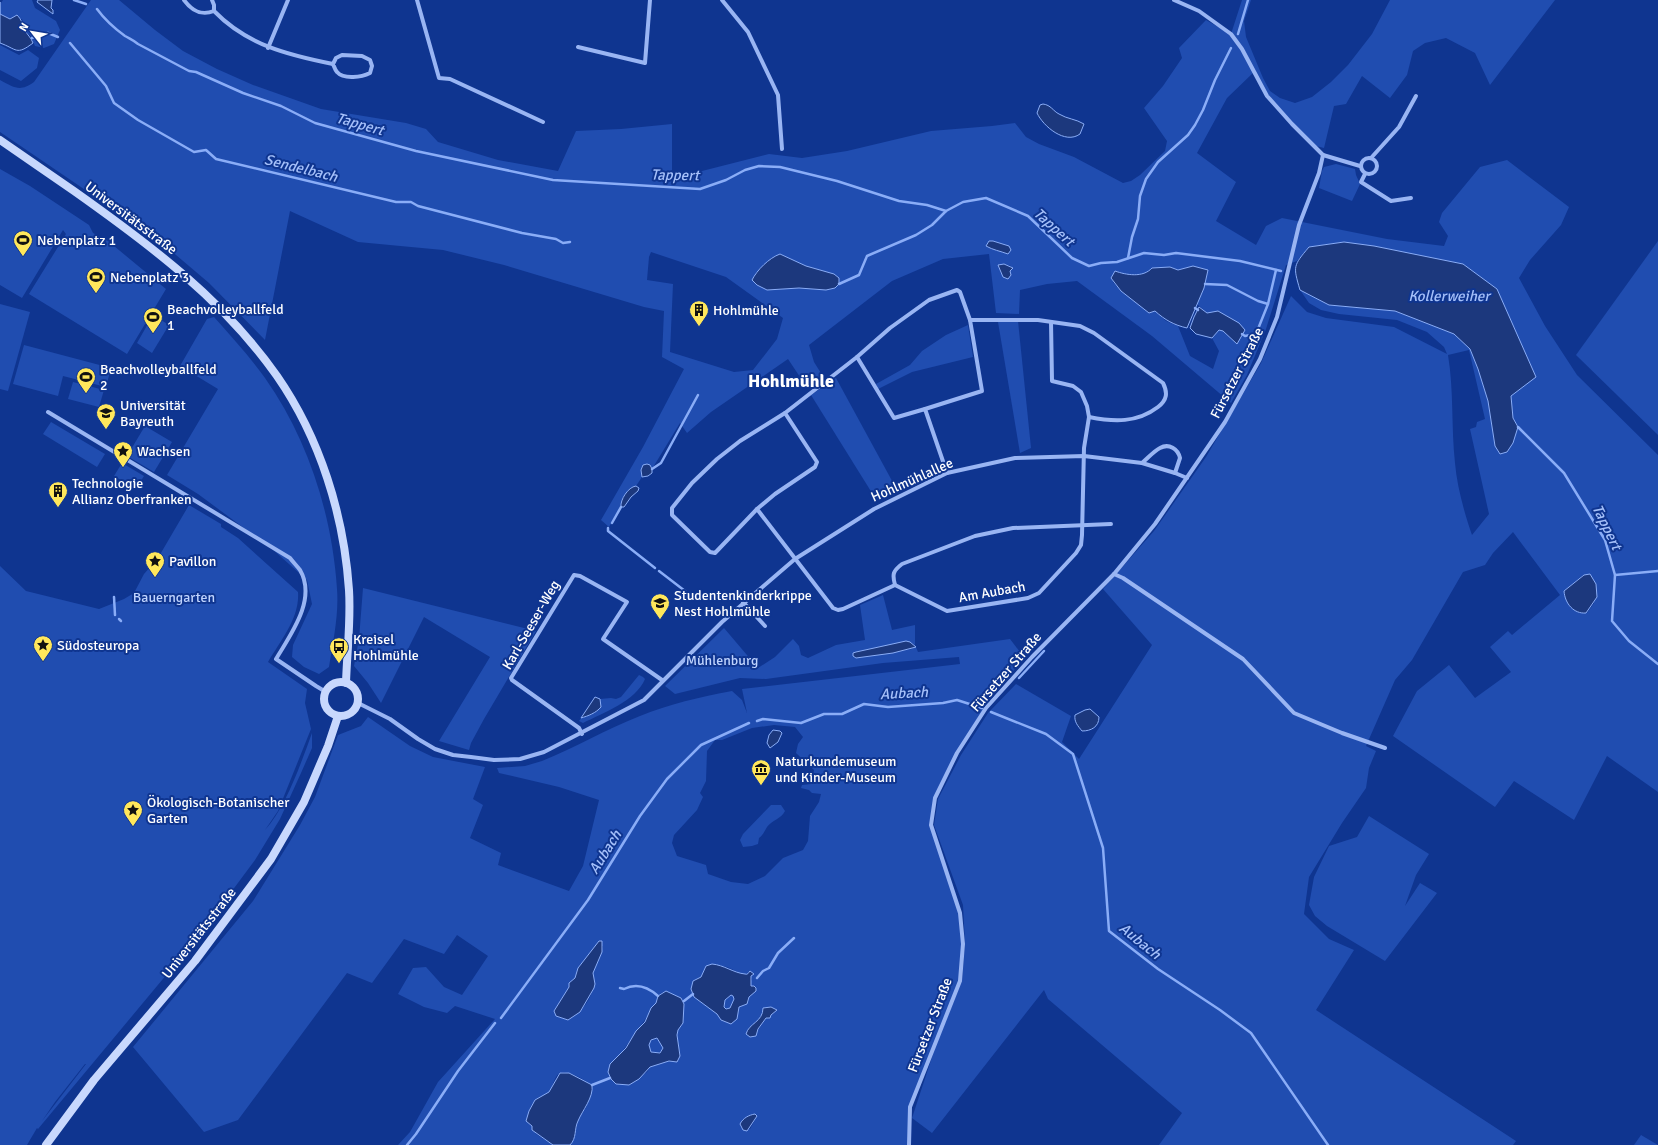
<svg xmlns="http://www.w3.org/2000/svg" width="1658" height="1145" viewBox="0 0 1658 1145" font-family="Signika,sans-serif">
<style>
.green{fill:#204db0;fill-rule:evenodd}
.water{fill:#1c387d;stroke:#8aadf7;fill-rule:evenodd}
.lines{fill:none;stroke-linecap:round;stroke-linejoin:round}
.stream{stroke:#8aadf7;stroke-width:2.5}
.minor{stroke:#99b5f3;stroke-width:4}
.secondary{stroke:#c8d8fd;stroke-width:8}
.labels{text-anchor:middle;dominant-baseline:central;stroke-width:4;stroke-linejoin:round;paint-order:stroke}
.street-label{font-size:14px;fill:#fff;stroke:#0f3590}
.poi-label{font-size:14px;fill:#fff;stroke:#0f3590;text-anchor:start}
.park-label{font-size:14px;fill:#c0d4fe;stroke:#0f3590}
.water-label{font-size:15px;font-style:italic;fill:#a5c0fa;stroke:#0f3590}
.district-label{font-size:18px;font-weight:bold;fill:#fff;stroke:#0f3590}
</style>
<rect width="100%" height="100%" fill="#0f3590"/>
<!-- green -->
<g class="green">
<polygon points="3,0 32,0 35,8 56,21 60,30 54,44 44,48 35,46 30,35 25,31 22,19 10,19 0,14 1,3"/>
<path d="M91 0H119L155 30 183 51 217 69 253 85 321 109 406 123 426 129 438 142 498 160 558 171 576 131 621 129 672 124V173L702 171 769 154 802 158 847 151 931 131 992 126 1015 123 1026 137 1039 144 1074 157 1123 183 1131 181 1140 175 1165 151 1167 141 1144 108 1163 86 1182 58 1179 48 1206 20 1231 34 1242 0H1251L1244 21 1246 37 1263 78 1270 91 1280 98 1295 103 1312 97 1331 82 1348 65 1372 34 1390 0H1555L1490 85 1475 53 1446 38 1425 43 1413 51 1407 75 1390 98 1362 76 1346 104 1334 106 1324 148 1316 146 1273 103 1254 72 1227 98 1197 153 1236 182 1216 221 1256 245 1266 226 1282 218 1387 239 1444 246 1448 236 1439 222 1442 213 1480 167 1507 160 1569 207 1561 225 1530 260 1519 278 1545 326 1577 375 1658 455V792L1607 756 1574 820 1514 781 1495 807 1393 736 1417 691 1449 665 1475 698 1511 672 1490 647 1508 631 1512 635 1560 595 1513 532 1493 553 1485 565 1463 572 1412 660 1395 680 1366 746 1376 751 1369 768 1366 788 1342 823 1309 877 1304 914 1329 939 1354 950 1316 1010 1516 1141 1513 1145H1159L1182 1113 1048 999 1044 990 932 1133 912 1118 935 1048 962 981 965 944 963 905 934 825 938 799 961 755 988 713 1016 684 1071 716 1062 742 1079 759 1152 645 1103 589 1154 531 1206 457 1261 363 1291 296 1307 312 1326 318 1394 327 1447 354 1444 347 1427 332 1397 320 1339 314 1321 310 1309 303 1300 290 1329 305 1395 311 1454 334 1470 349 1478 369 1488 401 1495 446 1518 427 1513 418 1511 396 1497 289 1463 264 1374 246 1344 242 1309 247 1297 261 1286 265 1266 329 1247 375 1231 403 1152 336 1077 281 1047 284 1020 290 1019 314 996 313 989 254 943 259 892 281 809 345 814 362 824 378 808 389 788 359 711 412 687 433 680 423 652 469 650 465H643L641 470 642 477 636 486 632 487 609 527 601 520 643 447 684 369 662 357 664 311 644 307 504 265 443 250 358 242 290 211 265 340 209 283 156 238 0 132V80C15 88 20 92 34 82ZM993 241 1009 246 1008 254 997 249ZM651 252 726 277 783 318 777 339 753 370 734 372 670 352 673 284 647 280 649 257ZM780 254 806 266 834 274 835 288 826 290 799 288 767 290 755 274 768 262ZM1004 264 1011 266 1010 271 1001 274 999 265ZM1193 266 1208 270 1204 288 1197 304 1207 313 1244 330 1237 344 1223 331 1219 330 1212 338 1219 351 1213 369 1190 356 1178 326 1166 321 1155 311 1121 291 1113 282 1115 271C1126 275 1143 278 1152 268L1170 267 1178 270ZM1469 350 1485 419 1477 422 1476 427 1470 429 1489 514 1472 535C1464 512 1457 486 1455 463 1451 427 1454 391 1448 355ZM1590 574 1594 603 1587 613 1564 591 1583 575Z"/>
<polygon points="0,45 19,55 28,50 39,58 37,68 21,81 0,70"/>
<polygon points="1336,164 1355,169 1356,175 1360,184 1352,201 1319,188 1322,171 1324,167"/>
<polygon points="0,169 30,186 89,225 93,233 108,241 166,289 127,354 29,294 66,234 63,230 22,298 0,285"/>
<polygon points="1658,241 1658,435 1576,355"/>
<polygon points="0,304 30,312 8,391 0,389"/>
<polygon points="153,315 169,325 152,353 137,343"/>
<path d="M214 317C231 336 250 357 265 378 308 439 332 514 337 589 339 615 333 641 329 667L319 674 304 667 292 657 293 645 312 604 307 580 271 548 198 494 167 475 218 389 180 366 207 319Z"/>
<polygon points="1018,321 1031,448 1020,453 998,322"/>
<polygon points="968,325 973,357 912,372 878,389 876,384 910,365 922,351 946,335"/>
<polygon points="24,345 111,368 106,387 63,376 58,396 13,384"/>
<polygon points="836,378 897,490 877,501 811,395"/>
<polygon points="73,382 104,390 99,407 68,399"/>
<polygon points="51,422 105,454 97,467 43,434"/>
<polygon points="145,426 172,442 154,472 127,456"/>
<polygon points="122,463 144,476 136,489 114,476"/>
<path d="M189 505 221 524V527L238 538 298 592C300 618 280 641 268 662L307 689 305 703 311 729 278 811 265 830C286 807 301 763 312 733V748L301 773 280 819 255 860 197 938 38 1129 37 1128 27 1145H0V566L26 591 99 609 124 599 134 593 144 574 158 558ZM85 1064H86L42 1121 55 1102Z"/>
<polygon points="363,588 536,631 484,719 471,743 469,750 439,741 490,657 424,617 381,703 368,683 354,666 359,639"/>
<path d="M883 595 892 630 915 625V645L918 652 1010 639 1020 652 1015 669 983 705 986 708 957 753 935 798 931 825 960 913 963 944 960 981 910 1107 909 1145H570L575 1135 578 1120 587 1106V1101L592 1092V1085C585 1081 569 1069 560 1073 554 1076 553 1087 549 1092 546 1096 542 1096 538 1098 530 1103 527 1115 528 1123L533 1126 536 1134 553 1145H398L410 1132 438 1082 495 1019 455 1006 447 1013 424 1007 398 994 413 968 426 967 444 987 462 995 488 956 457 935 444 954 404 939 372 983 347 973 238 1120 204 1132 133 1047 253 901 300 825 315 797 338 735 361 726 368 717 410 746 433 757 485 767 473 799 483 805 470 838 501 853 498 865 569 891 583 866 599 800 559 787 499 773 497 768 525 766 542 761C575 748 606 729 640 716 669 704 700 697 732 691L742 700 747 713 742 689 960 664 959 657 883 663 766 679 740 678 675 694 665 686 724 628 758 668 775 657 793 639 799 646 801 655 808 658 836 645 865 640 860 605ZM910 642 915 645 912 649 856 658 853 656 856 652ZM774 725 795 727 803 737 798 744 796 753 814 770 811 784 802 785 801 788 809 790 812 793 821 794 819 802 810 816 808 841 803 850 783 858 765 876 748 884 731 882 708 874 706 865 677 856 672 843 674 835 697 810 703 797 700 793 706 781 707 751 715 740H722L752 728ZM603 946C602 956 593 967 593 973 593 977 596 981 594 986 590 1001 581 1013 568 1020L556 1016 554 1011 569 987V983L575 978 578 968 594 948ZM712 964 727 967 744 975 748 974 752 979 750 983 752 993 749 997 748 1002 739 1007 737 1019 720 1016 694 997 691 989 693 981 701 977 706 966ZM666 991 681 998 684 1004 682 1025 678 1030 677 1035 680 1056 675 1062 669 1061 650 1067 647 1072 634 1081 611 1079 608 1073C625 1045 647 1021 661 993ZM771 1007 775 1012 766 1018 757 1032 751 1026C758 1024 763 1014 763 1008ZM752 1115 757 1116 750 1129 741 1128 740 1124 745 1119Z"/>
<path d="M639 675 643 677 645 679C636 701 603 713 583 723L579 721 581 718C588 716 596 713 601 707L600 699 611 698 616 699 621 697Z"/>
<path d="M771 805H781L785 811C781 819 772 820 767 827 764 832 763 835 759 838L758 844 752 846 743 847 740 840 743 834Z"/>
<polygon points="1369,816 1429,854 1416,875 1405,906 1420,883 1437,893 1385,961 1327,926 1315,916 1309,905 1314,877 1329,846 1357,837"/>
<polygon points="731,995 734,996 734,999 730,1008 726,1009 724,1007 725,1000"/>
<circle cx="656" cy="1046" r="7"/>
<polygon points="1641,1135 1658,1145 1634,1145"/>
</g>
<!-- water -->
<g class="water">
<polygon points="38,0 52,0 51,8 53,10 53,14 37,2"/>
<path d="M0 2V14L10 19 17 15C22 20 22 24 25 30 27 35 31 37 33 43 16 56 17 49 0 43Z"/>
<path d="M1043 104C1051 105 1053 111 1059 114 1067 119 1076 119 1084 124L1080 134C1065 145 1043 126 1037 113L1040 105Z"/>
<path d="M989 241H993L1009 246 1011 250 1008 254C1000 251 993 250 986 246Z"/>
<path d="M1344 242 1374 246 1463 264 1497 289 1536 377 1511 396 1513 418 1518 427 1513 443 1507 452 1500 454 1495 446 1488 401 1478 369 1470 349 1454 334 1395 311 1329 305 1300 290C1293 266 1293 266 1309 247Z"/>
<path d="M780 254 806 266 834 274 839 278V284L835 288 826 290 799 288 767 290 757 285 752 280C757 270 769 258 780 254Z"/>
<polygon points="1004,264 1013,268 1010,271 1011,275 1008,279 1003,277 998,265"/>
<path d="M1193 266 1208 270 1204 288 1187 328C1174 325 1165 320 1155 311L1149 313 1121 291 1111 278 1115 271C1126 275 1143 278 1152 268L1170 267 1178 270Z"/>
<polygon points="1199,307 1207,313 1218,311 1239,323 1245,330 1237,344 1223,331 1219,330 1212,338 1196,334 1190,328 1194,317"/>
<polygon points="647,464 650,465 652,469 652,473 648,476 642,477 641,470 643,465"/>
<path d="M636 486 639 488 638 491 631 497 624 507H621C620 500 628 487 636 486Z"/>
<path d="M1590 574 1596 584 1597 597 1586 613C1574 614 1565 604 1564 591L1584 575Z"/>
<polygon points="906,641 910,642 916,647 893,653 856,658 853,656 853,653 856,652"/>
<path d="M595 697 600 699 601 707C596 713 588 716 581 718Z"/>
<path d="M1090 709 1099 717C1099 727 1091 731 1082 731 1078 726 1074 722 1075 715L1085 710Z"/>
<polygon points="773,730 780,731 782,733 778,742 770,748 767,743 769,735"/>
<polygon points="599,941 602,941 602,952 593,973 595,984 594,988 580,1012 568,1020 556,1016 554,1011 569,987 569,983 575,978 578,968"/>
<path d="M712 964C724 965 734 973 745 974 748 975 748 973 750 971L754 974 751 976V986H754L756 988V991L749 997 747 1004 739 1007 737 1019 731 1024 721 1020 717 1014 694 997 691 989 693 981 701 977 706 966ZM731 995 733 996 734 999 730 1008 726 1009 724 1007 725 1000Z"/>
<path d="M666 991 681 998 684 1004 683 1023 678 1030 677 1035 680 1056 677 1062 669 1061 650 1067 639 1079 629 1085 616 1084 611 1079 608 1072 610 1064 626 1048 636 1031 645 1022 651 1008 656 1003 658 996ZM657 1038 663 1048 660 1053 651 1052 649 1045 651 1040Z"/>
<path d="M771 1007 777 1010 771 1015 770 1018H766L758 1029 756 1036 750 1037 746 1034C749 1023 763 1022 763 1008Z"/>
<path d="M560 1073H569L592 1085C594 1097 582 1111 578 1121 574 1129 577 1138 570 1145H553L532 1130V1126L526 1121 529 1111 535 1100 549 1092Z"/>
<path d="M755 1114 757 1116 747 1131 743 1130 740 1124C743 1118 749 1115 755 1114Z"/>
</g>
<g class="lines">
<!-- stream -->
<g class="stream">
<polyline points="74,0 86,4"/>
<path d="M97 9C105 20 114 28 125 36 130 39 133 40 138 44L189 71 196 72 243 93 281 106 315 123 416 151 553 180 700 189 726 180 745 170 759 166 780 167 837 181 899 201 927 205 946 211"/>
<polyline points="1238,34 1248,0"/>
<polyline points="32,38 48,33 58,37"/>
<polyline points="70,43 106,86 114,103 138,120 194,152 206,150 216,159 396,202 411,202 418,206 522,233 556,239 563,243 570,242"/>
<polyline points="1128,258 1132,237 1138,219 1140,196 1146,179 1158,162 1188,135 1195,125 1203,110 1215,80 1231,48"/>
<polyline points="839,284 859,275 867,256 916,235 932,225 946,211 963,202 986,198 1028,216 1072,258 1089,266 1101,263 1117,262 1144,253 1164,255 1176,253 1240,261 1281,271"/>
<polyline points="1205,284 1227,285 1258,301 1268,304 1276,270"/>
<polyline points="1195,308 1198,310"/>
<polyline points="1242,334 1245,336 1256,334 1268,304"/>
<polyline points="1518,427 1564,473 1605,540 1615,575 1612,621 1629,641 1658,664"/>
<polyline points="652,469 661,463 698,395"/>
<polyline points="612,523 621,507"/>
<polyline points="608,528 608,531 655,568"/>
<polyline points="659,571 685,591"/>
<polyline points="1615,575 1658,571"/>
<polyline points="114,597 115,615"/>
<polyline points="119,619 121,621"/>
<polyline points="1019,678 1044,651"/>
<polyline points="991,712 1046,734 1073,754 1103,848 1109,931 1158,969 1220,1010 1251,1033 1328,1145"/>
<polyline points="757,721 763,719 801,723 824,714 842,714 864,704 888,707 943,703 957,700 982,708"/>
<polyline points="757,978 763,971 769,968 778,953 794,938"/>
<path d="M620 988 624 989C636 983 648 987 658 996"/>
<polyline points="684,1001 693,994"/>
<polyline points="501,1018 588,900 640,816 667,779 701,745 749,723"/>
<polyline points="592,1085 610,1078"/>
<polyline points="407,1145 416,1134 458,1071 495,1023"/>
</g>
<!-- minor -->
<g class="minor">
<path d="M184 0C192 11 201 16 214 11"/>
<path d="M212 0 214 5V11C247 45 288 55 333 64"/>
<polyline points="417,0 439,78 450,79 543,122"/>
<polyline points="722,0 748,32 778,95 782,149"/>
<polyline points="578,47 645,63 650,0"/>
<polyline points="268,48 288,0"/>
<path d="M342 55 362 56 370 60 372 66 370 73C362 77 344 80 337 72 335 70 334 66 333 64L336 58Z"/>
<polyline points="1323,155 1360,166"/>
<circle cx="1369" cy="166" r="8"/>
<polyline points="1371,158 1399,127 1416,96"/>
<polyline points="1365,174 1361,182 1391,201 1411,198"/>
<path d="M970 320H1038L1080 326 1094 333 1163 383C1168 393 1167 400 1158 407 1137 423 1114 422 1089 417"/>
<polyline points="857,357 890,328 929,300 957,290 960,292 970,320 982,391 925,409"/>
<path d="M48 412 290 558C293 562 297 566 300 570 317 599 291 634 276 659L316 686 326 692"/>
<path d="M1142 463C1148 458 1154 451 1160 448 1169 443 1178 449 1180 458L1175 473"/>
<polyline points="947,473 925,409 894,418 857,357 785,413 817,462 815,467 775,494 757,509 833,608 838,610 843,609 895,585 947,611 1028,598 1039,593 1076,553 1081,545 1082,535 1084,448 1089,417 1087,406 1081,392 1073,386 1052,381 1051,322"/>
<polyline points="757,509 715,553 710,552 672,515 672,508 692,483 717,459 740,441 785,413"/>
<polyline points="1114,574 1123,578 1243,659 1294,713 1342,733 1385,748"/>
<path d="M895 585C892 574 893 571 902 564L975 536 1013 528 1111 524"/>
<polyline points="743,602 765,626"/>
<polyline points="358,703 390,719 418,739 435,749 453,755 471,757 494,760 520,759 544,752 644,700 722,622 795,559 874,509 947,473 1015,458 1084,456 1142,463 1175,473 1187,478"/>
<polyline points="582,734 579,728 512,680 511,678 574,575 580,576 627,602 603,639 662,680"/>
<polyline points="909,1145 910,1107 960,981 963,944 960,913 931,825 935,798 957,753 986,708 1032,657 1114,574 1155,524 1225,422 1260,359 1277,317 1299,225 1319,173 1323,155 1292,124 1267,96 1242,49 1231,34 1199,11 1174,0"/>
</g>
<!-- secondary -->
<g class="secondary">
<path d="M0 140C25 157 49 174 74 191 149 244 224 300 277 376 320 438 344 515 349 590 351 621 347 651 346 683"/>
<circle cx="341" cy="699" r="17"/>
<polyline points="46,1145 94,1080 195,961 271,859 304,802 328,746 338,716"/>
</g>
</g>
<!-- icons -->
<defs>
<g id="stadium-pin" transform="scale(1)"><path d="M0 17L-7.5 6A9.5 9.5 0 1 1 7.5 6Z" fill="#ffe75b" stroke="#0f3590"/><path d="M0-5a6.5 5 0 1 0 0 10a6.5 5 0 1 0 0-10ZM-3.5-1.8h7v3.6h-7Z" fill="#111"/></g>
<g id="building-pin" transform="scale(1)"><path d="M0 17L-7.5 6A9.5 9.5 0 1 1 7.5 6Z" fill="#ffe75b" stroke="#0f3590"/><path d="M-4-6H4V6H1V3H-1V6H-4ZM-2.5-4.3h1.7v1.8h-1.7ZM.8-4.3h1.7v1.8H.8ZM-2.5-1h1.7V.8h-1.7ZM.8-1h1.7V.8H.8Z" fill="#111"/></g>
<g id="university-pin" transform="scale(1)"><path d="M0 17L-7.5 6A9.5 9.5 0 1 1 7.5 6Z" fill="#ffe75b" stroke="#0f3590"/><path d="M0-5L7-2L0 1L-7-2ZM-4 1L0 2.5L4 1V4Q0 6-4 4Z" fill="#111"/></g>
<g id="sight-pin" transform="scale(1)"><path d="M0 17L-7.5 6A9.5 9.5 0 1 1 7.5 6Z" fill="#ffe75b" stroke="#0f3590"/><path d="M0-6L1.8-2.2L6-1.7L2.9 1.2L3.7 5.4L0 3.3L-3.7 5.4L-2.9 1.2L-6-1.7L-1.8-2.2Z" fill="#111"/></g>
<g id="school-pin" transform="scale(1)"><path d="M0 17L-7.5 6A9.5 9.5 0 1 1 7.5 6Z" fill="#ffe75b" stroke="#0f3590"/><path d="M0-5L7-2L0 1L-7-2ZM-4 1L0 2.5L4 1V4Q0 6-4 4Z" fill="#111"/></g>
<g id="bus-pin" transform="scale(1)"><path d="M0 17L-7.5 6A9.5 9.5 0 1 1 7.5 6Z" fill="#ffe75b" stroke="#0f3590"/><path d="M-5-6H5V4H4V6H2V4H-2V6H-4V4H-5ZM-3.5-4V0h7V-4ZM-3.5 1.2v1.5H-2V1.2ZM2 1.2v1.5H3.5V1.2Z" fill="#111"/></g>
<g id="museum-pin" transform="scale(1)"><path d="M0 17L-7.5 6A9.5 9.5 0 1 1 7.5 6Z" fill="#ffe75b" stroke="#0f3590"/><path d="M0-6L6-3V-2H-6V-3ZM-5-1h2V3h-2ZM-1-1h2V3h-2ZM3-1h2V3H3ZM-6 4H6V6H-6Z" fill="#111"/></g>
</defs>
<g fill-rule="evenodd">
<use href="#stadium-pin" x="23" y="240"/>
<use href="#stadium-pin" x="96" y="277"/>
<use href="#building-pin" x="699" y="310"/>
<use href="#stadium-pin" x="153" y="317"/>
<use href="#stadium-pin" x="86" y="377"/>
<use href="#university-pin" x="106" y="413"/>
<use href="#sight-pin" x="123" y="451"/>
<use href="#building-pin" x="58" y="491"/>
<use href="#sight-pin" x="155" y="561"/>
<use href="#school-pin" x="660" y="603"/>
<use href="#sight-pin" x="43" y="645"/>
<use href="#bus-pin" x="339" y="647"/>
<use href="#museum-pin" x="761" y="769"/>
<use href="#sight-pin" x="133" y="810"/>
</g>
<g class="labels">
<!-- street labels -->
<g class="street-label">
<text transform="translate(131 218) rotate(37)">Universitätsstraße</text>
<text transform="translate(1237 373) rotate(-63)">Fürsetzer Straße</text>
<text transform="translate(912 480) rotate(-24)">Hohlmühlallee</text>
<text transform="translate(992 592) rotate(-10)">Am Aubach</text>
<text transform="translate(531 625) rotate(-60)">Karl-Seeser-Weg</text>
<text transform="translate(1006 672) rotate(-49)">Fürsetzer Straße</text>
<text transform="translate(199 933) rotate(-52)">Universitätsstraße</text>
<text transform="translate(930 1025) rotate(-69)">Fürsetzer Straße</text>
</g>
<!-- poi labels -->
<g class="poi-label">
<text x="37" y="240">Nebenplatz 1</text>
<text x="110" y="277">Nebenplatz 3</text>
<text x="167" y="309">Beachvolleyballfeld<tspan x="167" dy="16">1</tspan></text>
<text x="713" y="310">Hohlmühle</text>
<text x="100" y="369">Beachvolleyballfeld<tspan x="100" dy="16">2</tspan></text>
<text x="120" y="405">Universität<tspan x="120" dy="16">Bayreuth</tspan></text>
<text x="137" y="451">Wachsen</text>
<text x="72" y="483">Technologie<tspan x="72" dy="16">Allianz Oberfranken</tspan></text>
<text x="169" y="561">Pavillon</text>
<text x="674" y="595">Studentenkinderkrippe<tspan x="674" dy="16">Nest Hohlmühle</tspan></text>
<text x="353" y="639">Kreisel<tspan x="353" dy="16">Hohlmühle</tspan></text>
<text x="57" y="645">Südosteuropa</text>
<text x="775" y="761">Naturkundemuseum<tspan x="775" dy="16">und Kinder-Museum</tspan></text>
<text x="147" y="802">Ökologisch-Botanischer<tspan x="147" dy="16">Garten</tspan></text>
</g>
<!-- park labels -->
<g class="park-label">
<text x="174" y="597">Bauerngarten</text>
<text x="722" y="660">Mühlenburg</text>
</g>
<!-- water labels -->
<g class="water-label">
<text transform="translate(360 124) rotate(16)">Tappert</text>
<text transform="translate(301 168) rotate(14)">Sendelbach</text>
<text transform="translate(675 175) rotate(1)">Tappert</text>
<text transform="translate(1054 227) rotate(42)">Tappert</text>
<text x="1449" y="296">Kollerweiher</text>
<text transform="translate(1607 527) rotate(64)">Tappert</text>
<text transform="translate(904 693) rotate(-3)">Aubach</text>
<text transform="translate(605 852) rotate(-58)">Aubach</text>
<text transform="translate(1140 941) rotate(39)">Aubach</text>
</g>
<!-- district labels -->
<g class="district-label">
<text x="791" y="381">Hohlmühle</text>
</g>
</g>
<!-- north arrow -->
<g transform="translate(32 32) rotate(301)" stroke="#0f3590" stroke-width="3" paint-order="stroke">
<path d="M0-3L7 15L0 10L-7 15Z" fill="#ffffff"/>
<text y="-6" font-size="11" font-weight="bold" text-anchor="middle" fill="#ffffff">N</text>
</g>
</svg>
